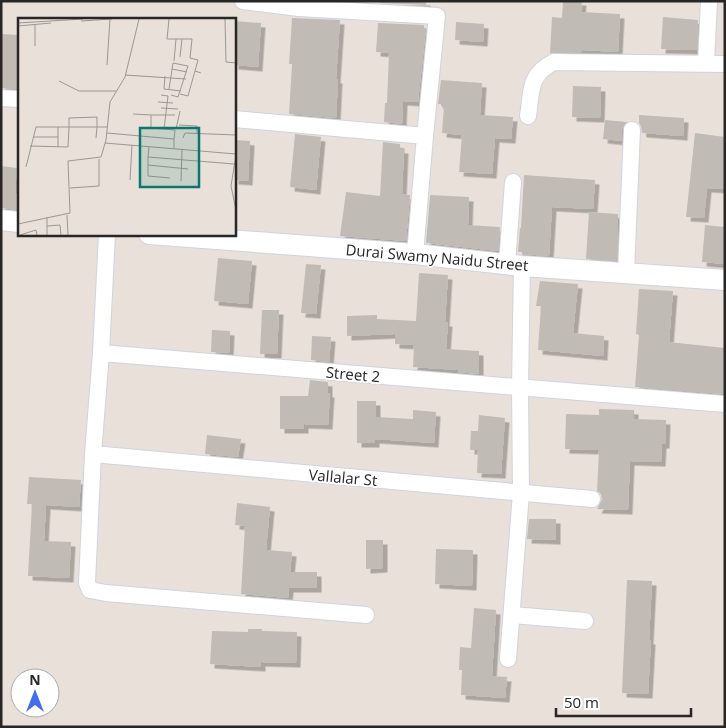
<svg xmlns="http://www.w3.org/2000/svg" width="726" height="728" viewBox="0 0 726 728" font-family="'Open Sans',sans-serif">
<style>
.building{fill:#c1bbb6;filter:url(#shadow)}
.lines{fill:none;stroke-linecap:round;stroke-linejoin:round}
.minor-casing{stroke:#cfd3df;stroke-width:18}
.tertiary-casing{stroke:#cfd3df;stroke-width:22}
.minor{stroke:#fff;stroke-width:16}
.tertiary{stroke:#fff;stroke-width:20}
.labels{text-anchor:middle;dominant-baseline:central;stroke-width:4;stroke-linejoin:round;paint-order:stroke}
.street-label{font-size:15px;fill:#272727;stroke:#fff}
.inset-road{fill:none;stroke:#9b9792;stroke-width:1}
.view{fill:#0f766e;fill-opacity:0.15;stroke:#0f766e;stroke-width:2.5}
.inset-edge{fill:none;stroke:#272727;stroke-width:2.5}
</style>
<defs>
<filter id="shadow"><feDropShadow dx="4.5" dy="4.5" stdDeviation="0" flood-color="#0004"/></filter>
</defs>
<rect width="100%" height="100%" fill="#e9e1d9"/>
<!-- building -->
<g class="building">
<polygon points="380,1 426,1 426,5 380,3"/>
<polygon points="563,1 582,1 581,12 620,14 618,52 582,50 582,52 550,53 552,17 562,18"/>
<polygon points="663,17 698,20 697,50 661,49"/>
<polygon points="292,18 340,20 336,79 338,79 336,118 289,114 292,64 289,64"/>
<polygon points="234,21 261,23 258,67 234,65"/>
<polygon points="456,22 484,24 483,42 455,40"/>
<polygon points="378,23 424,25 424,28 426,28 418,102 403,101 402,124 384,122 385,103 387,103 389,53 376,52"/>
<polygon points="1,34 19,35 19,89 1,88"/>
<polygon points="441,80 482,83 480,115 513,117 511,139 495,138 492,174 459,172 462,135 442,133 444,106 441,106 441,104 438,104"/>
<polygon points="573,86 601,87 600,118 572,117"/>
<polygon points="639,115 684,118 683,136 642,133 641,126 639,123"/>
<polygon points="605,120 627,122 622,129 622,141 603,139"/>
<polygon points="695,133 725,137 725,189 707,188 704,218 686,217"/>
<polygon points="295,134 321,137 316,190 290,187"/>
<polygon points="234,140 250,141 248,181 234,180"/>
<polygon points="383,142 400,144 400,149 404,149 402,194 410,195 406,241 340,236 346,192 380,196"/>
<polygon points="1,166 17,168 15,193 19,193 19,210 1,208"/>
<polygon points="524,175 595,180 593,209 552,207 549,256 522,254 522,252 518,252 520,228 521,228"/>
<polygon points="431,195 469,197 468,225 500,227 498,251 426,243 430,196"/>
<polygon points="589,212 618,214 617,261 586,259"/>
<polygon points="705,225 725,227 725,264 702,262"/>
<polygon points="218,258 252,261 248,304 214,301"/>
<polygon points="306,264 321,265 316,314 301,313"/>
<polygon points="419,273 448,275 445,322 448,322 446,349 479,351 479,374 458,372 458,370 413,367 414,345 395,344 395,334 347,336 347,316 377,315 377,319 416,321"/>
<polygon points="540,281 578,284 573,333 604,336 603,356 538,350 541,306 536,306"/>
<polygon points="639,289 673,291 669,342 725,348 725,394 635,387 639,335 636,334"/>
<polygon points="262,310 279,310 277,354 260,354"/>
<polygon points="212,330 230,331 229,353 211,352"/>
<polygon points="312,336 331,337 329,362 311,360"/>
<polygon points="310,380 328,382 328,393 330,393 328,425 304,424 304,429 280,429 280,396 308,396"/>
<polygon points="357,401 376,401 376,417 413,419 413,410 436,412 434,443 375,439 375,443 357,443"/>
<polygon points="599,409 634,410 634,419 666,420 665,444 662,444 661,462 630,461 628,510 597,509 602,499 601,494 597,491 599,450 565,449 566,414 599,415"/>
<polygon points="479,415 505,418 501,474 477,473 478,450 470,450 471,431 478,431"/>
<polygon points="207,435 241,439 238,457 205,454"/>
<polygon points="29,477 81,480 79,507 46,505 44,541 71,542 69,578 28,576 32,504 27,504"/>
<polygon points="237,503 270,507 266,550 292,552 290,572 317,572 317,588 289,588 288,598 241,594 245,526 235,525"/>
<polygon points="529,519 556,519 556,540 527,539"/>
<polygon points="366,540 383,540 383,568 366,569"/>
<polygon points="436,549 473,550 472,586 435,584"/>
<polygon points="627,580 652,581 649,640 651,640 648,694 622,693"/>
<polygon points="474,608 496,610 492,676 507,677 505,698 461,695 462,670 459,670 460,647 471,648"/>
<polygon points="248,629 262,629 262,631 297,632 296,663 261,662 261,667 210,664 212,631 248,632"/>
</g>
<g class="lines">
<!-- minor casing -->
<g class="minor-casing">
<g id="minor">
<polyline points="243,1 299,8 437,16 425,136"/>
<polyline points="706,63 709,1"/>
<polyline points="1,98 19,99"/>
<path d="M528 116C532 91 528 75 554 62L725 64"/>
<polyline points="234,119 425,136 415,254"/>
<polyline points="107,234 101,353 725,404"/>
<polyline points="507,264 513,182"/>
<polyline points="626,273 632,130"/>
<polyline points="101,353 93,454 87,583 90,590 106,593 366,615"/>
<polyline points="93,454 592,499"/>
<polyline points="512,615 585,621"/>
<polyline points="508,659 521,493 520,387 522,266"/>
</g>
</g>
<!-- tertiary casing -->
<g class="tertiary-casing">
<g id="tertiary">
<polyline points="1,220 19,222"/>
<polyline points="149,234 415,254 522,266 725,280"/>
</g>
</g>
<!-- minor -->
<use href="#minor" class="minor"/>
<!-- tertiary -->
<use href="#tertiary" class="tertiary"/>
</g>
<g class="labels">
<!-- street labels -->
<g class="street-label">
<text transform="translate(437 257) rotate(5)">Durai Swamy Naidu Street</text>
<text transform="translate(353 374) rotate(5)">Street 2</text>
<text transform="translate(343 477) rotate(5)">Vallalar St</text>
</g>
</g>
<!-- overview -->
<g transform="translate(18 18)">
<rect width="218" height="218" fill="#e9e1d9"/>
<path class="inset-road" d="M151 1 149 21H174L172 40 180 42 177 53 183 55M207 1 208 44 218 45M63 3 94 1M0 5 65 1M0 8 33 5M17 28V7M162 39 164 21M156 43 158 21M89 47 92 1M154 51 169 54M107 57 168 61M147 58 146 71 163 73M41 63 61 73H98M151 71 155 45 170 48 160 79 153 77M162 76 170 78 177 53M143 77 150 78 146 111M140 84 155 85M143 90 160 91M115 96 133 97M161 107 179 108V115M158 111 162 93M89 115 156 121V131M15 119H40M165 120 167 115 218 117M156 121 157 112 133 110V97H157M87 125 218 136M12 128 50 129 51 109H79L78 120M40 129V109M131 129 130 139 216 146M218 137 213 168 218 192M130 139V158L152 160M130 147 170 151M8 149 18 109H51V100L79 99V109H89M112 162 114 127M163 163 164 132M52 170 81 168V141M49 197 50 217M29 199V217M0 206 52 195 50 143 83 139 88 122 92 84 107 59 121 1M29 208 42 207 43 217M2 217 18 212 19 217"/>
<path class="view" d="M122 110H181V169H122Z"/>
<rect width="218" height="218" class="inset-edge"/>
</g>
<!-- border -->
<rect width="726" height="728" fill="none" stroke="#272727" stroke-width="5"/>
<!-- north arrow -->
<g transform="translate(35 693)"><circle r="24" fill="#ffffff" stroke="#a9a9a9"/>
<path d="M0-4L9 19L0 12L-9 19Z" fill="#436dec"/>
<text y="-8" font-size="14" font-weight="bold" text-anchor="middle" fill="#272727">N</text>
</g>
<!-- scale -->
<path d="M556 708v8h135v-8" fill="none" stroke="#272727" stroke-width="2.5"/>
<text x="564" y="708" font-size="15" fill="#272727" stroke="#ffffff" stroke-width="4" paint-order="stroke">50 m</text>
</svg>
